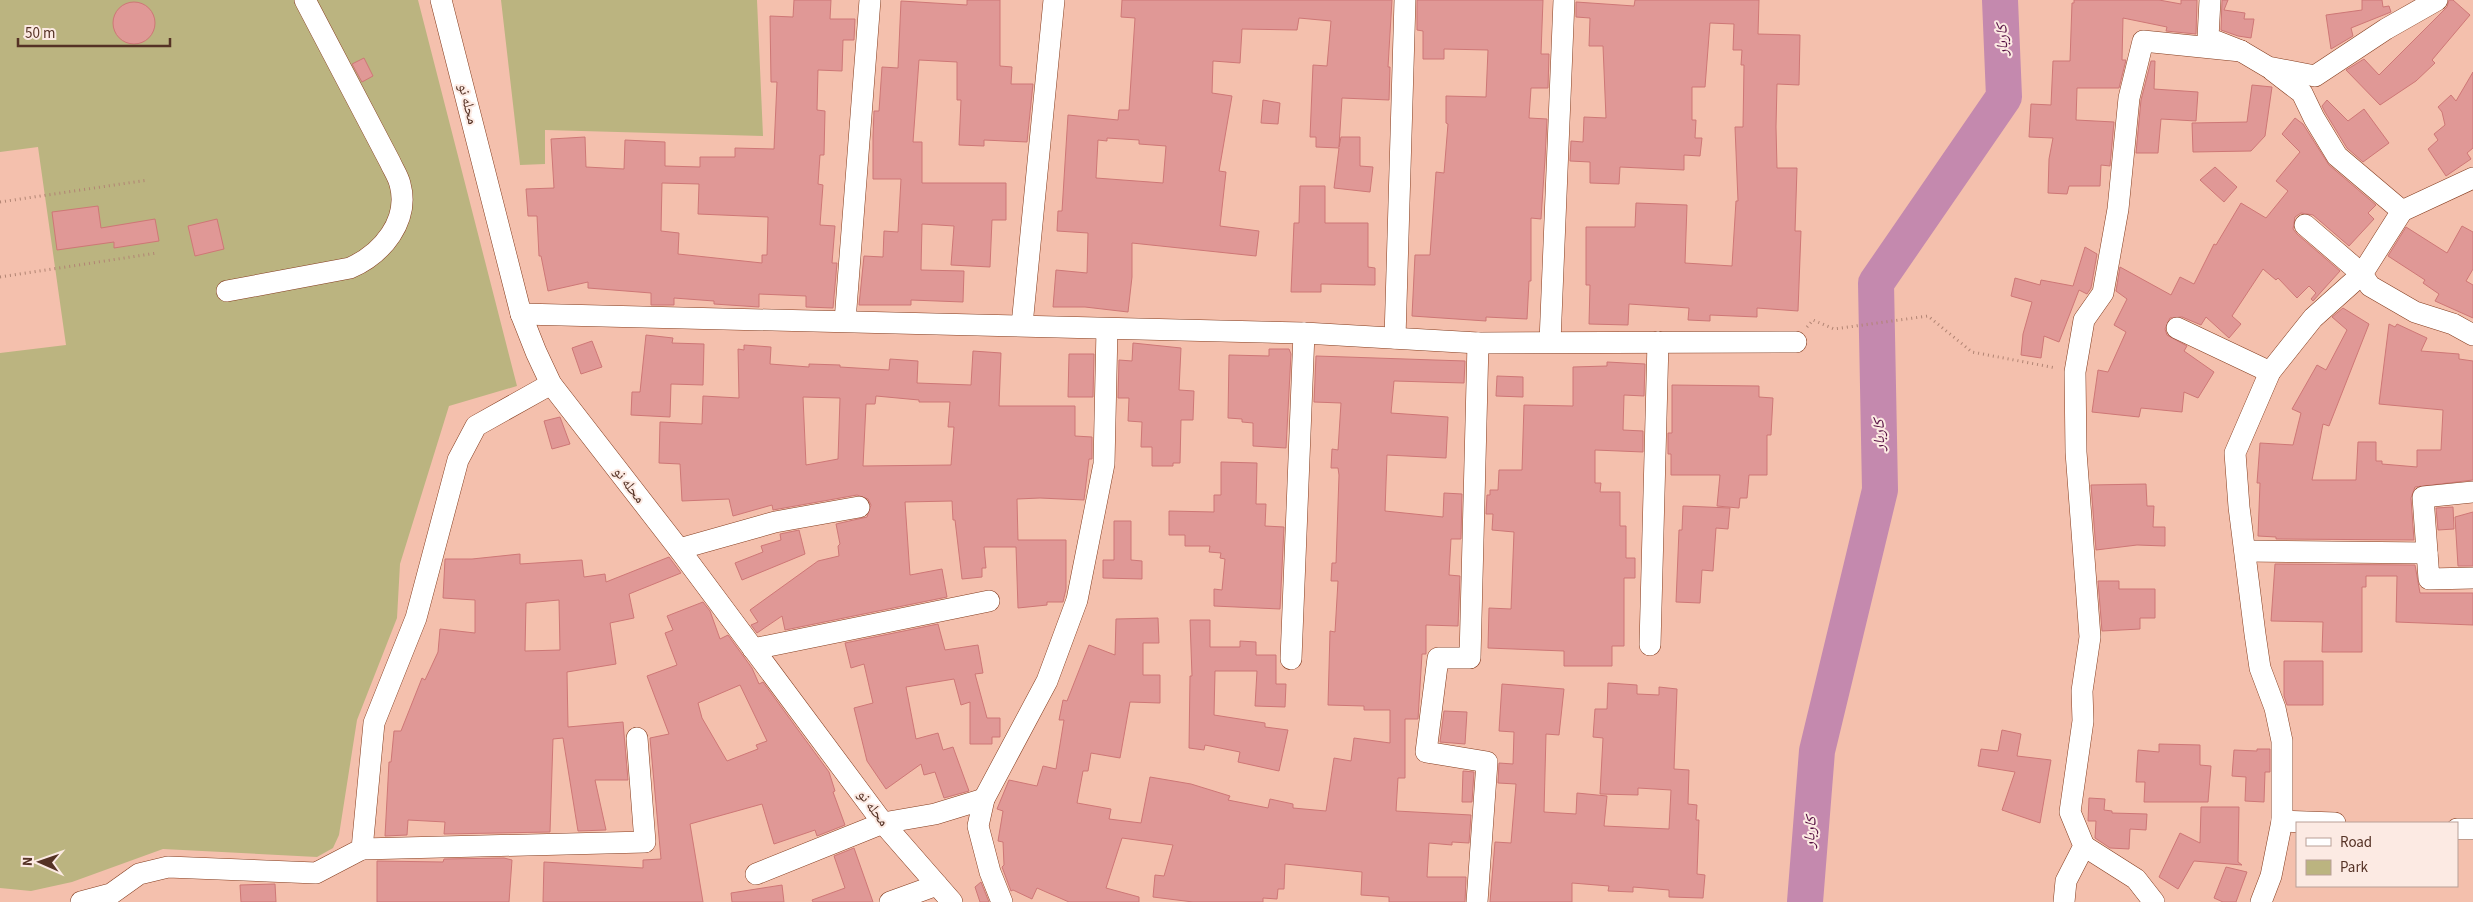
<svg xmlns="http://www.w3.org/2000/svg" width="2473" height="902" viewBox="0 0 2473 902" font-family="'Source Sans 3','Noto Naskh Arabic',sans-serif">
<style>
.green{fill:#bbb480}
.lines{fill:none;stroke-linecap:round;stroke-linejoin:round}
.river{stroke:#c489ae;stroke-width:36}
.building{fill:#e09896;stroke:#ce7776;fill-rule:evenodd}
.minor-casing{stroke:#843b1d;stroke-width:22}
.path{stroke:#b18473;stroke-width:3;stroke-dasharray:1 4;stroke-linecap:butt}
.minor{stroke:#fff;stroke-width:21}
.labels{text-anchor:middle;dominant-baseline:central;stroke-width:4;stroke-linejoin:round;paint-order:stroke}
.street-label{font-size:15px;fill:#553225;stroke:#fceae3}
.water-label{font-size:16px;font-style:italic;fill:#530c40;stroke:#fceae3}
</style>
<rect width="100%" height="100%" fill="#f4c0ad"/>
<!-- green -->
<g class="green">
<polygon points="0,0 418,0 517,386 449,406 400,564 397,618 357,720 339,835 333,848 317,857 163,849 72,882 31,891 0,888 0,353 66,345 38,147 0,152"/>
<polygon points="501,0 757,0 763,136 545,130 545,164 520,165"/>
</g>
<g class="lines">
<!-- river -->
<polyline class="river" points="1805,902 1817,751 1880,490 1876,283 2004,97 2000,0"/>
</g>
<!-- building -->
<g class="building">
<path d="M794 0H831L830 19H855L854 40H843L842 71 818 70 817 110 825 111 824 155H820L818 184 823 185 820 225 835 226 832 263H837L833 308 806 307V296L759 294V307L714 304V301L674 298V305H651V293L588 288V282L548 291 541 256H539L537 216H528L526 189 554 188 551 139 585 137 586 167 624 169 625 140 665 142V166L700 167V157H735V148L774 149 777 82H771L770 16 793 17ZM662 183 699 184 698 214 768 217 767 255H762V263L678 254 679 233 661 231Z"/>
<polygon points="967,0 1000,0 1000,66 1012,67 1011,84 1033,84 1027,142 984,140 984,146 959,145 961,100 957,100 957,62 919,60 913,142 922,142 922,183 1006,183 1006,220 992,220 990,267 951,265 954,226 922,224 921,270 964,271 963,302 911,300 911,305 859,305 864,256 883,257 884,231 898,232 901,179 873,179 873,137 874,111 879,111 882,67 898,68 901,1 967,5"/>
<path d="M1122 0H1392L1388 67H1390L1389 100 1342 98 1339 147 1341 137H1360V166L1373 167 1370 192 1334 188 1339 148 1316 147V137H1310L1313 65 1327 66 1331 21 1299 18 1297 30 1242 29 1240 63 1213 61 1212 93 1232 96 1219 171 1226 172 1220 226 1259 231 1256 256 1132 243V277L1128 312 1085 307H1053L1056 270 1087 273 1088 233 1057 231 1058 211H1062L1068 115 1118 120 1119 110H1129L1135 18 1121 17ZM1107 138 1139 140V144L1166 146 1163 183 1096 178 1098 140 1107 141Z"/>
<polygon points="1417,0 1543,0 1541,54 1549,54 1548,88 1531,88 1529,118 1547,119 1545,159 1541,219 1531,218 1531,281 1529,281 1527,319 1486,317 1486,321 1412,316 1415,255 1430,255 1436,172 1444,173 1448,124 1446,123 1446,96 1486,97 1488,50 1444,49 1444,59 1423,59 1423,31 1417,30"/>
<polygon points="1635,0 1759,0 1758,34 1800,35 1799,85 1777,84 1776,127 1777,168 1797,168 1795,231 1801,231 1798,311 1757,308 1757,317 1710,315 1710,321 1688,320 1689,308 1629,304 1628,325 1589,324 1590,285 1586,285 1586,227 1635,227 1636,203 1687,205 1685,263 1732,266 1736,201 1738,201 1735,127 1743,127 1744,65 1741,65 1742,50 1733,50 1734,24 1710,23 1705,87 1692,87 1692,120 1696,120 1695,138 1702,138 1700,156 1684,155 1684,170 1620,167 1619,184 1590,183 1590,162 1570,161 1571,141 1583,142 1584,117 1606,118 1603,46 1589,46 1590,18 1576,17 1576,2 1634,6"/>
<polygon points="2074,0 2159,0 2181,4 2181,0 2197,0 2196,34 2166,31 2167,27 2123,18 2122,60 2126,60 2119,88 2077,88 2076,120 2114,122 2110,166 2101,165 2100,186 2069,186 2067,194 2048,193 2049,159 2053,138 2029,137 2031,104 2051,105 2053,61 2070,61 2072,3 2074,3"/>
<polygon points="2222,0 2228,0 2224,10 2245,13 2244,19 2254,19 2251,38 2238,36 2221,30"/>
<polygon points="2362,0 2382,0 2383,7 2389,6 2391,12 2351,28 2353,36 2331,49 2326,15 2362,10"/>
<polygon points="2449,0 2453,0 2470,15 2432,60 2435,63 2416,81 2380,105 2346,70 2364,59 2379,75 2447,7"/>
<circle cx="134" cy="23" r="21"/>
<polygon points="364,58 373,76 362,82 352,64"/>
<polygon points="2151,61 2155,61 2154,89 2198,92 2196,121 2161,119 2158,153 2136,153 2141,100"/>
<polygon points="2473,72 2473,148 2467,153 2471,159 2446,176 2428,149 2438,140 2434,134 2445,125 2442,112 2438,107 2451,95 2456,101"/>
<polygon points="2252,85 2272,87 2265,136 2251,151 2193,152 2192,123 2247,122"/>
<polygon points="1263,100 1280,103 1278,124 1261,123"/>
<polygon points="2327,100 2348,121 2364,109 2389,143 2363,162 2347,148 2325,112 2322,106"/>
<polygon points="2295,118 2303,124 2329,165 2376,205 2368,213 2374,219 2349,246 2313,215 2301,213 2295,217 2293,229 2297,234 2340,271 2313,301 2311,299 2316,293 2309,286 2297,298 2278,278 2276,280 2263,269 2232,316 2241,324 2229,338 2206,317 2201,325 2182,317 2170,318 2165,329 2167,335 2187,346 2184,351 2214,372 2198,398 2184,392 2182,412 2141,408 2139,417 2092,412 2098,370 2108,372 2126,332 2114,325 2127,299 2116,291 2120,267 2171,295 2180,277 2194,284 2214,244 2216,245 2241,203 2266,218 2288,191 2276,181 2300,152 2282,134"/>
<polygon points="2215,167 2237,187 2224,202 2200,180"/>
<polygon points="1300,186 1325,186 1325,223 1368,223 1368,267 1375,268 1375,285 1321,284 1321,292 1291,292 1294,223 1299,223"/>
<polygon points="98,206 101,228 155,219 159,241 114,248 114,242 57,250 52,212"/>
<polygon points="217,219 224,249 195,256 188,226"/>
<polygon points="2462,226 2473,232 2473,269 2466,281 2473,285 2473,318 2435,301 2439,294 2423,283 2425,280 2388,256 2406,227 2447,253"/>
<polygon points="2085,247 2097,254 2091,288 2087,294 2079,290 2059,342 2044,336 2041,358 2021,355 2023,334 2032,302 2011,296 2015,278 2040,285 2041,280 2073,286"/>
<polygon points="2343,308 2369,324 2329,426 2323,424 2312,480 2356,480 2358,442 2376,442 2376,461 2382,461 2382,464 2417,467 2417,450 2441,450 2443,410 2379,404 2389,324 2395,327 2397,324 2427,338 2421,351 2459,354 2459,359 2473,361 2473,480 2415,487 2411,498 2414,540 2276,539 2276,537 2258,536 2260,483 2257,483 2260,443 2293,445 2301,413 2292,409 2317,365 2326,370 2347,330 2332,317"/>
<polygon points="646,335 673,338 672,343 704,344 703,385 671,384 670,417 631,415 632,392 640,392"/>
<polygon points="592,341 602,367 581,374 572,348"/>
<polygon points="1133,343 1181,348 1179,390 1194,391 1193,420 1181,420 1180,463 1173,463 1173,466 1152,466 1152,447 1141,447 1142,422 1128,421 1129,398 1118,398 1119,360 1132,361"/>
<path d="M744 345 771 347 770 364 809 367V364L840 365V367L889 370 890 359 918 361 917 383 971 385 973 351 1001 353 999 406H1075V436L1092 437V459H1089L1084 500 1040 498 1017 499 1018 540H1066V589L1063 602H1047V605L1018 608 1016 547H984L986 568H982V577L962 579 955 520H953L952 501 905 502 910 575 942 569 947 597 785 630 782 616 757 633 751 625 758 622 750 610 818 561 839 556 838 546 840 544 836 524 867 517 871 505 868 499 857 495 773 510 772 505 733 516 729 499 682 501 680 464 659 463 660 422 702 424 703 396 739 398 738 349 744 350ZM876 396 919 400V402H950L948 427H954L951 465 863 466 866 404H875ZM803 397 840 398 838 459 806 465Z"/>
<polygon points="1269,349 1289,349 1291,354 1286,448 1253,446 1253,423 1242,422 1242,419 1228,418 1229,355 1269,356"/>
<polygon points="1069,354 1094,354 1093,397 1068,397"/>
<polygon points="1316,356 1465,361 1464,383 1394,381 1391,413 1448,417 1446,458 1387,455 1385,511 1443,517 1444,493 1462,494 1461,539 1451,539 1449,575 1460,576 1458,626 1426,625 1426,654 1422,654 1418,719 1405,719 1405,778 1398,778 1396,811 1471,815 1469,843 1452,842 1452,845 1429,843 1427,877 1466,877 1465,902 1389,902 1389,897 1361,895 1362,872 1285,864 1284,889 1278,889 1277,899 1263,898 1263,902 1193,902 1153,897 1155,875 1164,876 1173,845 1122,838 1106,888 1139,897 1139,902 1069,902 1037,888 1032,899 1013,890 1011,891 1002,867 1004,865 1003,842 998,841 1003,811 997,809 1009,780 1037,786 1043,766 1056,769 1064,720 1059,720 1063,700 1067,701 1089,645 1115,655 1116,619 1158,618 1159,643 1143,643 1143,675 1160,675 1160,703 1130,702 1120,758 1091,753 1088,771 1083,771 1077,803 1111,809 1109,819 1141,823 1150,777 1191,784 1230,796 1228,800 1268,808 1270,799 1293,804 1293,808 1326,811 1334,758 1351,761 1354,738 1390,743 1390,710 1364,710 1364,706 1328,705 1330,631 1335,632 1338,581 1331,581 1332,563 1336,563 1339,475 1338,468 1331,468 1332,449 1338,450 1341,403 1314,402"/>
<polygon points="1607,362 1645,364 1644,396 1624,395 1623,430 1643,431 1643,452 1595,450 1595,483 1601,483 1600,492 1620,492 1620,526 1626,526 1626,558 1635,558 1635,578 1624,578 1624,646 1612,646 1612,666 1564,666 1564,651 1488,648 1489,608 1511,609 1514,532 1492,530 1493,514 1486,514 1487,495 1490,495 1490,490 1498,490 1499,470 1522,470 1524,405 1573,406 1573,367 1607,366"/>
<polygon points="1497,376 1523,377 1523,397 1496,396"/>
<polygon points="1672,385 1759,386 1759,397 1773,398 1771,435 1767,435 1767,475 1749,475 1747,498 1740,498 1739,508 1717,506 1720,475 1671,475 1671,454 1668,454 1668,433 1672,433"/>
<polygon points="560,417 570,444 552,449 544,421"/>
<polygon points="1221,462 1257,463 1256,504 1266,504 1265,526 1284,527 1280,609 1214,606 1214,589 1222,590 1225,559 1220,558 1221,553 1209,552 1210,546 1185,546 1185,535 1169,535 1169,511 1214,512 1214,495 1221,495"/>
<polygon points="2146,484 2147,506 2154,506 2153,527 2165,527 2165,546 2137,545 2096,550 2091,485"/>
<polygon points="1683,506 1730,508 1728,529 1716,528 1713,571 1702,570 1700,603 1676,602 1679,530 1682,530"/>
<polygon points="2453,507 2454,529 2438,530 2436,508"/>
<polygon points="2473,512 2473,566 2458,566 2455,517"/>
<polygon points="1114,521 1131,521 1131,560 1142,561 1142,579 1103,578 1103,560 1114,560"/>
<polygon points="799,530 805,554 742,580 735,563 763,552 761,546 781,540 780,534"/>
<path d="M520 554V564L582 560 584 577 605 574 606 582 669 557 681 573 629 594 634 618 610 623 616 664 567 672 568 727 623 722 628 780H595L606 830 578 831 563 738 553 739 550 832 444 834 445 822 408 820 407 835 385 836 389 762H391L394 731H401L422 678 425 680 438 652 440 629 475 633V600L443 598 445 559H472ZM559 600 560 650 525 651 526 603Z"/>
<polygon points="2275,564 2415,565 2420,593 2473,593 2473,625 2396,622 2397,576 2366,576 2366,587 2362,587 2362,652 2322,652 2323,622 2271,621"/>
<polygon points="2098,581 2119,581 2119,589 2155,589 2155,618 2140,618 2140,629 2102,631"/>
<path d="M703 602 710 611 720 639 728 635 752 668 759 684 763 682 829 772 835 791 833 792 845 825 817 836 815 830 774 844 762 804 690 824 703 902H543L544 862 643 868V860L661 859 650 738 669 734 647 676 677 665 665 633 673 630 667 616ZM740 685 767 741 756 745 758 749 727 761 702 718 698 703Z"/>
<polygon points="1190,620 1210,620 1210,647 1240,647 1240,641 1256,642 1256,655 1276,655 1276,684 1286,684 1285,707 1255,706 1257,671 1215,671 1214,715 1265,723 1265,727 1288,730 1279,771 1238,762 1240,752 1205,745 1204,750 1189,748 1190,676 1192,676"/>
<polygon points="938,624 945,650 978,645 983,673 975,674 987,718 1000,718 1000,737 992,737 992,744 970,744 970,702 961,705 954,679 906,687 916,739 938,733 943,750 953,747 969,791 944,798 935,772 924,775 921,764 886,789 867,761 854,708 873,703 864,664 851,668 845,643"/>
<polygon points="2284,661 2323,661 2323,705 2287,705 2284,696"/>
<polygon points="1608,683 1637,685 1637,694 1659,695 1659,687 1677,689 1674,769 1689,770 1688,804 1697,805 1696,820 1699,820 1697,874 1705,875 1703,898 1669,897 1669,890 1633,887 1633,892 1608,891 1609,886 1572,883 1572,902 1490,902 1495,842 1511,843 1516,784 1498,783 1499,763 1513,764 1514,732 1499,731 1502,684 1564,689 1559,735 1546,734 1544,812 1576,814 1577,793 1607,796 1604,826 1669,829 1671,790 1638,788 1638,795 1600,794 1603,738 1593,737 1595,709 1607,709"/>
<polygon points="1444,711 1467,712 1465,744 1440,742"/>
<polygon points="2002,730 2021,734 2017,756 2051,760 2040,823 2002,810 2015,772 1978,766 1981,749 1998,751"/>
<polygon points="2159,744 2200,745 2200,765 2211,766 2208,802 2144,802 2145,782 2136,782 2138,750 2159,752"/>
<polygon points="2257,749 2270,749 2270,772 2265,772 2264,802 2245,801 2246,777 2232,776 2234,750 2257,751"/>
<polygon points="1463,771 1474,772 1472,802 1462,802"/>
<polygon points="2089,798 2105,799 2104,810 2112,811 2112,813 2147,814 2146,830 2130,829 2129,849 2110,848 2095,838 2096,821 2088,821"/>
<polygon points="2201,807 2239,807 2238,862 2242,865 2194,861 2178,889 2159,877 2180,833 2200,843"/>
<polygon points="854,848 873,902 813,902 812,900 845,888 834,856"/>
<polygon points="504,858 512,860 509,902 377,902 377,861 443,862 444,859"/>
<polygon points="2226,867 2247,872 2236,902 2223,902 2214,898"/>
<polygon points="981,882 989,902 980,902 975,887"/>
<polygon points="275,884 276,902 241,902 240,885"/>
<polygon points="782,885 784,902 732,902 731,893"/>
</g>
<g class="lines">
<!-- minor casing -->
<g class="minor-casing">
<g id="minor">
<polyline points="441,0 521,314 536,352 551,384 679,549 883,823 952,902"/>
<polyline points="2210,0 2208,38 2241,51 2268,67 2315,76 2386,29 2437,0"/>
<polyline points="2272,70 2302,93 2314,118 2337,156 2402,211"/>
<polyline points="2305,225 2362,274 2370,286 2415,312 2453,324 2473,335"/>
<path d="M227 291 350 268C382 254 410 221 400 184 398 176 393 169 390 162L305 0"/>
<polyline points="521,314 1304,333 1478,343 1796,342"/>
<polyline points="845,321 870,0"/>
<polyline points="1022,325 1054,0"/>
<polyline points="2177,328 2270,372"/>
<polyline points="1395,338 1405,0"/>
<polyline points="1550,342 1564,0"/>
<polyline points="2473,492 2423,497 2429,579 2473,578"/>
<polyline points="679,549 775,522 859,507"/>
<polyline points="2245,551 2427,553"/>
<polyline points="1650,645 1658,342"/>
<polyline points="753,649 989,601"/>
<polyline points="1291,659 1304,333"/>
<polyline points="2282,821 2335,823"/>
<polyline points="2457,829 2473,829"/>
<polyline points="2084,846 2136,879 2154,902"/>
<polyline points="362,849 645,842 637,738"/>
<polyline points="756,874 883,823 935,814 984,799"/>
<polyline points="81,902 111,894 139,874 168,867 316,873 362,849 374,723 416,618 458,460 476,426 551,384"/>
<polyline points="890,902 937,885"/>
<polyline points="1002,902 990,872 978,826 984,799 1047,681 1077,600 1104,464 1107,329"/>
<polyline points="1477,902 1487,762 1426,752 1438,658 1470,658 1478,343"/>
<polyline points="2064,902 2066,881 2084,846 2070,812 2083,721 2082,691 2090,637 2076,452 2075,372 2084,320 2103,293 2118,209 2129,98 2143,41 2241,51"/>
<polyline points="2261,902 2271,876 2282,821 2282,741 2275,708 2260,668 2255,634 2239,507 2235,453 2270,372 2313,318 2362,274 2402,211 2473,178"/>
</g>
</g>
<!-- path -->
<g class="path">
<polyline points="0,202 148,180"/>
<polyline points="0,277 157,253"/>
<polyline points="1807,327 1813,320 1834,329 1928,316 1972,352 2056,368"/>
</g>
<!-- minor -->
<use href="#minor" class="minor"/>
</g>
<g class="labels">
<!-- street labels -->
<g class="street-label">
<text transform="translate(468 104) rotate(76)">محله نو</text>
<text transform="translate(629 485) rotate(52)">محله نو</text>
<text transform="translate(873 808) rotate(53)">محله نو</text>
</g>
<!-- water labels -->
<g class="water-label">
<text transform="translate(2002 40) rotate(-92)">کاربار</text>
<text transform="translate(1879 435) rotate(-91)">کاربار</text>
<text transform="translate(1810 832) rotate(-86)">کاربار</text>
</g>
</g>
<!-- legend -->
<rect x="2296" y="822" width="162" height="65" fill="#fceae3" stroke="#b9a097"/>
<rect x="2306" y="838" width="25" height="8" fill="#ffffff" stroke="#b9a097"/>
<text x="2340" y="847" font-size="15" fill="#553225">Road</text>
<rect x="2306" y="860" width="25" height="15" fill="#bbb480" stroke="#b9a097"/>
<text x="2340" y="872" font-size="15" fill="#553225">Park</text>
<!-- north arrow -->
<g transform="translate(40 862) rotate(272)" stroke="#fceae3" stroke-width="4" paint-order="stroke">
<path d="M0-4L9 19L0 12L-9 19Z" fill="#553225"/>
<text y="-8" font-size="14" font-weight="bold" text-anchor="middle" fill="#553225">N</text>
</g>
<!-- scale -->
<path d="M18 38v8h152v-8" fill="none" stroke="#553225" stroke-width="2.5"/>
<text x="25" y="38" font-size="15" fill="#553225" stroke="#fceae3" stroke-width="4" paint-order="stroke">50 m</text>
</svg>
